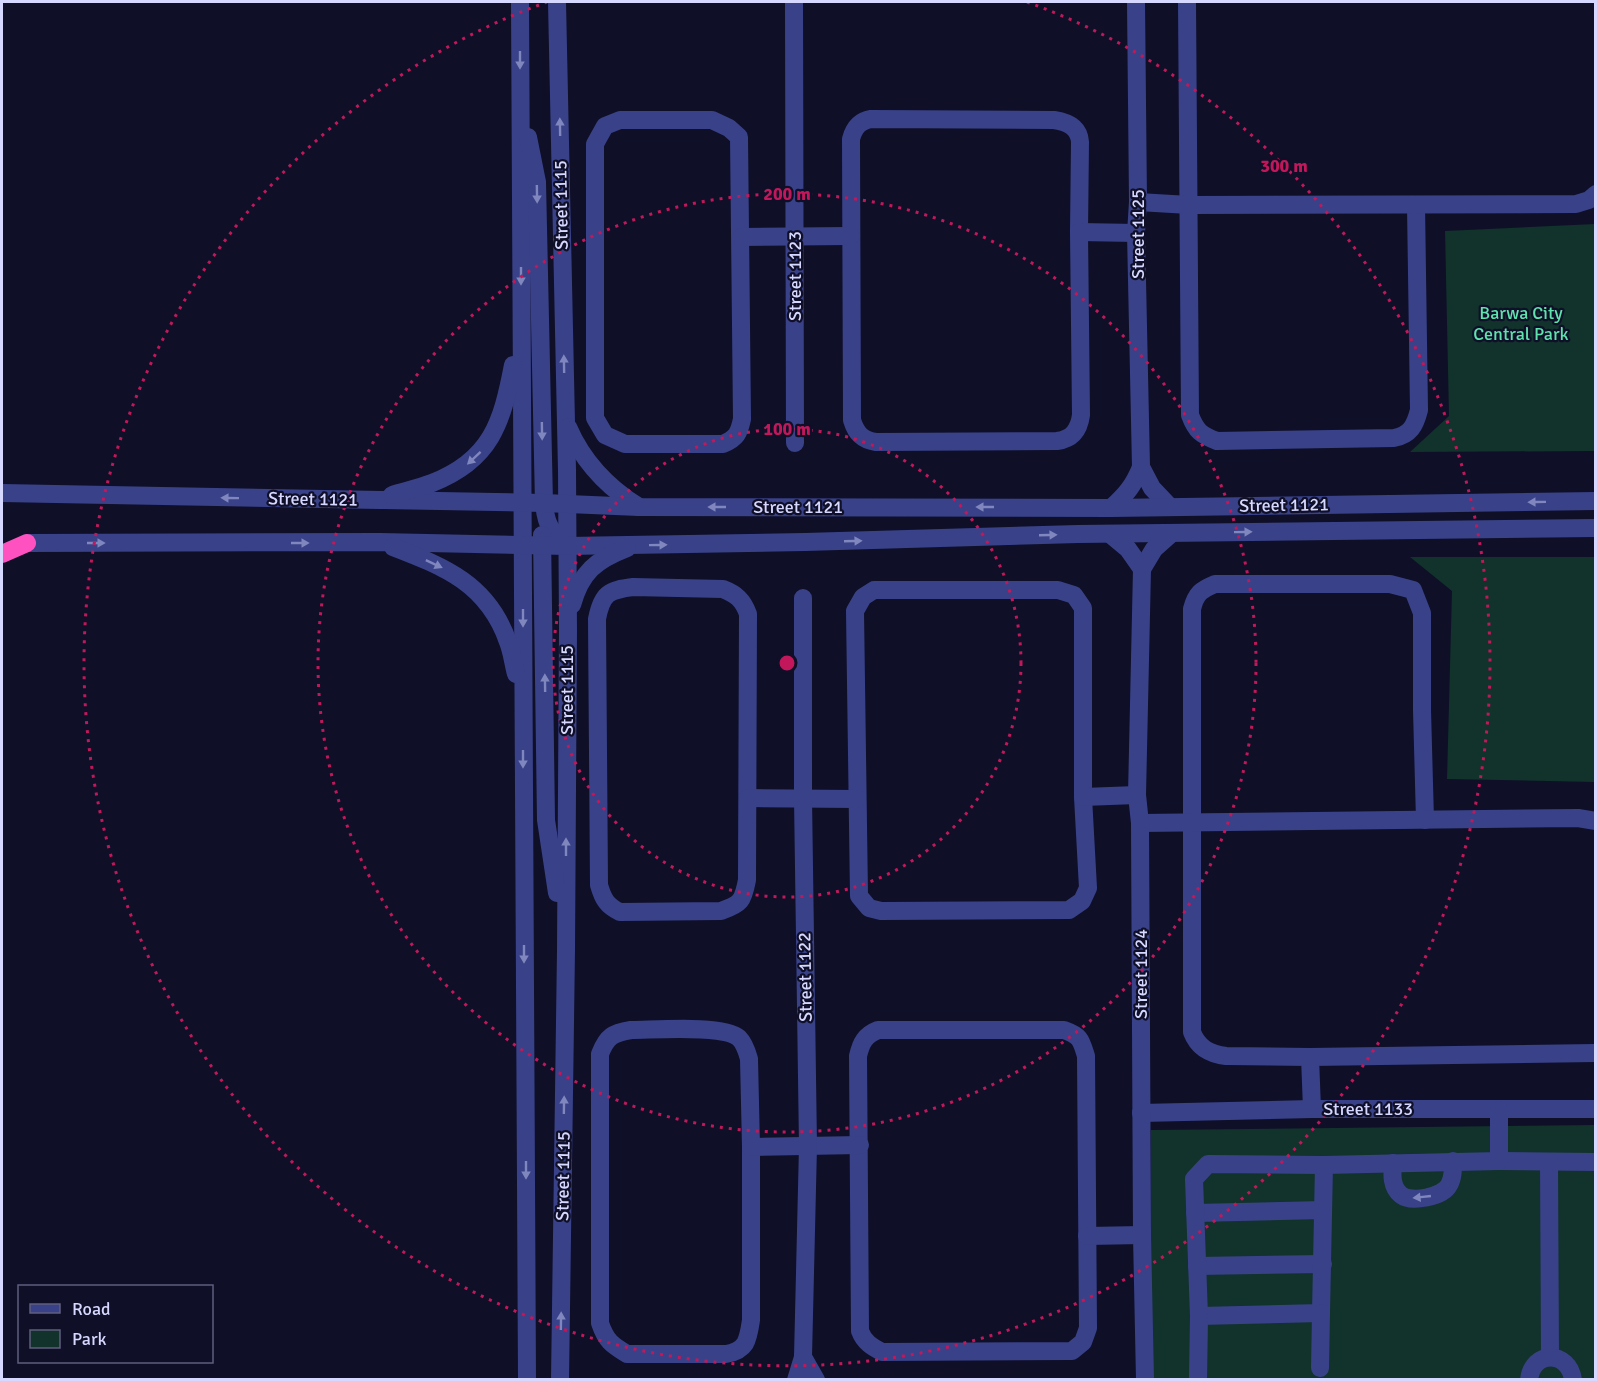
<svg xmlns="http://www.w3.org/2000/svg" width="1597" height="1381" viewBox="0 0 1597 1381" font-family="Signika,sans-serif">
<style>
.green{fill:#12322c}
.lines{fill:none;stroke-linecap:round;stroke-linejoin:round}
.minor{stroke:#394288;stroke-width:18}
.highway{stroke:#ff51c0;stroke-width:18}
.oneway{fill:#8086be}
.ring{fill:none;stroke:#c2185b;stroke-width:3;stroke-dasharray:3 6}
.labels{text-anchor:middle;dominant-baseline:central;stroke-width:4.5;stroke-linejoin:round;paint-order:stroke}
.street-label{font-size:18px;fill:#d6d8ff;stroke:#0f0f28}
.park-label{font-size:18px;fill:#5ee3ad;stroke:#0f0f28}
.centre{fill:#c2185b;stroke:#0f0f28;stroke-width:3}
.ring-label{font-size:18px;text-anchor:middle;font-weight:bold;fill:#c2185b;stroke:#0f0f28;stroke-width:4.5;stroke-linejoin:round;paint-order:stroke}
</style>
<rect width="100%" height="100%" fill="#0f0f28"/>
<!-- green -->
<g class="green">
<polygon points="1595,224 1595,451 1410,452 1449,416 1445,231"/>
<polygon points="1410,557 1595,557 1595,782 1447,779 1452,591"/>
<polygon points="1595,1125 1595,1379 1151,1379 1151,1130"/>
</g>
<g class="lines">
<!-- minor -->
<g class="minor">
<polyline points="520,2 527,1380"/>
<polyline points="557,2 567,470 568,630 566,950 560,1380"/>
<polyline points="794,2 795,443"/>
<path d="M1187 2 1190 415C1196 431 1201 435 1217 441L1394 438C1410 435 1415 426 1419 410L1416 205"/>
<path d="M871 119 1054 120C1067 122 1079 127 1080 142L1079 232 1081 415C1079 430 1072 439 1057 441L876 442C862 440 856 433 852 420L851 139C854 128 859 121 871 119Z"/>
<path d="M620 120H712L729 128 739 137 742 419C739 433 737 438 723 444H625L605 435 595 418V144L605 126Z"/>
<path d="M528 137 537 182 544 503C546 526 551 531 567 546"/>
<polyline points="1138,202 1189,205 1576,204 1589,200 1596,194"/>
<polyline points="1079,232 1136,233"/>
<polyline points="741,237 851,236"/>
<path d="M568 427C583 462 607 487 639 507"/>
<polyline points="1141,467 1152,488 1170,507"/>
<polyline points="2,493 544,503 639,507 1111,508 1596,501"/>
<path d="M392 495C405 491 419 488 432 483 491 460 502 423 513 365"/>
<path d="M1111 508C1125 496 1134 485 1141 467L1136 233 1138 202 1136 2"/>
<polyline points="1110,534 1128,549 1142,569"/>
<polyline points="542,535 546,820 557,893"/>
<polyline points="27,543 380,542 567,546 805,542 1078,534 1596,528"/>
<path d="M393 547C445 567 488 584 508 642 512 652 513 663 516 674"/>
<path d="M633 587 723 589C736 594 743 600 748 614L747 880C743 901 741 904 721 911L620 912C607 906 603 899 599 885L597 619C602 593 609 590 633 587Z"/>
<polygon points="874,590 1058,590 1074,595 1083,608 1083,797 1088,888 1082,901 1069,910 881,911 869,908 859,896 855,611 863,597"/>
<path d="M572 605C581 572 596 560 627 548"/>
<polyline points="1083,797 1137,795"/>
<polyline points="748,798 857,799"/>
<path d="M1425 820 1422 710V613L1413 590 1390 584H1215C1201 590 1196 593 1192 609V1032C1198 1048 1210 1054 1226 1056L1310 1057 1596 1053"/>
<polyline points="1140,823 1578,818 1596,821"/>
<path d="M631 1030C654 1030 723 1024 739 1038 745 1044 747 1052 749 1059L751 1147V1320C748 1340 747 1350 726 1354H627C612 1345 606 1341 600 1323V1054C607 1036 613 1033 631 1030Z"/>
<path d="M878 1030H1064C1081 1036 1081 1040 1086 1056L1088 1328 1083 1342 1072 1351 882 1352C872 1347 864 1342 860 1331L858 1056C861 1043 865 1035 878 1030Z"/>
<polyline points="1310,1057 1312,1109"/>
<polyline points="1141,1113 1312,1109 1596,1109"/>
<polyline points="751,1147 860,1145"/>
<polyline points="1499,1161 1596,1162"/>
<polyline points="1549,1162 1550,1357"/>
<path d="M1393 1163C1392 1174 1391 1187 1401 1195 1411 1203 1443 1197 1449 1185 1453 1179 1453 1169 1453 1161"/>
<polyline points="1195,1213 1323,1210"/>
<polyline points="1087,1236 1142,1235"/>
<polyline points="1197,1266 1323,1264"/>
<polyline points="1199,1316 1321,1313 1324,1165"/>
<polyline points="803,1357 816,1380"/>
<polyline points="1320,1368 1321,1313"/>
<polyline points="796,1380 803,1357 808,1146 803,798 803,598"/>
<polyline points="1145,1380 1142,1235 1140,823 1137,795 1142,569 1154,549 1172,533"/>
<polyline points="1198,1380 1199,1316 1194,1179 1208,1164 1324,1165 1499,1161 1499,1110"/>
<path d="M1529 1380C1532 1350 1569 1350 1573 1380"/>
</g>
<!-- highway -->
<polyline class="highway" points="2,554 27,543"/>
</g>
<!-- one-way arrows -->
<defs><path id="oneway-solid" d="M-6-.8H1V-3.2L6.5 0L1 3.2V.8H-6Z" transform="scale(1.5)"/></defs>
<g class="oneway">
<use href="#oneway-solid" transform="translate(520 60) rotate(90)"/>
<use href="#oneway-solid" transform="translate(560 127) rotate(-91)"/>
<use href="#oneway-solid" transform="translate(537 194) rotate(89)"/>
<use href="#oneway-solid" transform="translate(521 276) rotate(90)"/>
<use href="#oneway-solid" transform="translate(564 364) rotate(-91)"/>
<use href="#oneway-solid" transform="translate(542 431) rotate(89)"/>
<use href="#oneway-solid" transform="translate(474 458) rotate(137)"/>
<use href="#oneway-solid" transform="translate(230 498) rotate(-179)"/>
<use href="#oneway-solid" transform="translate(1537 502) rotate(179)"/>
<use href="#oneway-solid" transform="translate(717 507) rotate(180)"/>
<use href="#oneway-solid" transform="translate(985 507) rotate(-180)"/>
<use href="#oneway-solid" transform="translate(1243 532) rotate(-1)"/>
<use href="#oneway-solid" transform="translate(1048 535) rotate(-2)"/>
<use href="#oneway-solid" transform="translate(853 541) rotate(-2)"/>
<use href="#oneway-solid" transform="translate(96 543)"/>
<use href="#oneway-solid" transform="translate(300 543)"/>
<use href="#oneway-solid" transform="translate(658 545) rotate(-1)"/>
<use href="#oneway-solid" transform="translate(434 564) rotate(25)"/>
<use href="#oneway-solid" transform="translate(523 618) rotate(90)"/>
<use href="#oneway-solid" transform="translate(545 683) rotate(-91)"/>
<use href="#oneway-solid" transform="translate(523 759) rotate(90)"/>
<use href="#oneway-solid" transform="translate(566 847) rotate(-90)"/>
<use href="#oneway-solid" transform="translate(524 954) rotate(90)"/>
<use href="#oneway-solid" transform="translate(564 1105) rotate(-89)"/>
<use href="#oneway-solid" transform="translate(526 1170) rotate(90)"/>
<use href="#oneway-solid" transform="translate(1422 1197) rotate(174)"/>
<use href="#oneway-solid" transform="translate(561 1321) rotate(-89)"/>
</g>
<!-- distance rings -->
<g class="ring">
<circle cx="787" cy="663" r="234"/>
<circle cx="787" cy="663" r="469"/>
<path d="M1027 2A703 703 0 1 1 547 2"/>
</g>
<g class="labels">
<!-- street labels -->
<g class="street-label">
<text transform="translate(561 205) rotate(-91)">Street 1115</text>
<text transform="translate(1138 234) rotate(-90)">Street 1125</text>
<text transform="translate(795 276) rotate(-90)">Street 1123</text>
<text transform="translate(313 499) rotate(1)">Street 1121</text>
<text transform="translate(1284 505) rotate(-1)">Street 1121</text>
<text x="798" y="507">Street 1121</text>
<text transform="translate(567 690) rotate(-90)">Street 1115</text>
<text transform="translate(1141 974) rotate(-90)">Street 1124</text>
<text transform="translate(805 977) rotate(-91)">Street 1122</text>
<text x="1368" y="1109">Street 1133</text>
<text transform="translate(563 1176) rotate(-89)">Street 1115</text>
</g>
<!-- park labels -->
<g class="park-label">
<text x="1521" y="313">Barwa City<tspan x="1521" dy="21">Central Park</tspan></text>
</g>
</g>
<circle cx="787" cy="663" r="9" class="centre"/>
<g class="ring-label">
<text x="1284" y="172">300 m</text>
<text x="787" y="200">200 m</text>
<text x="787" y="435">100 m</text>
</g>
<!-- border -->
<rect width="1597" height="1381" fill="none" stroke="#d6d8ff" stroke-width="6"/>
<!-- legend -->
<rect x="18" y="1285" width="195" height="78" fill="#0f0f28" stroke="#5f5f7e" stroke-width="1.5"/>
<rect x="30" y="1304" width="30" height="9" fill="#394288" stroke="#5f5f7e" stroke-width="1.5"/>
<text x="72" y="1315" font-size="18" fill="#d6d8ff">Road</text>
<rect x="30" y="1330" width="30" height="18" fill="#12322c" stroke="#5f5f7e" stroke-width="1.5"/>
<text x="72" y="1345" font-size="18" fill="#d6d8ff">Park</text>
</svg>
